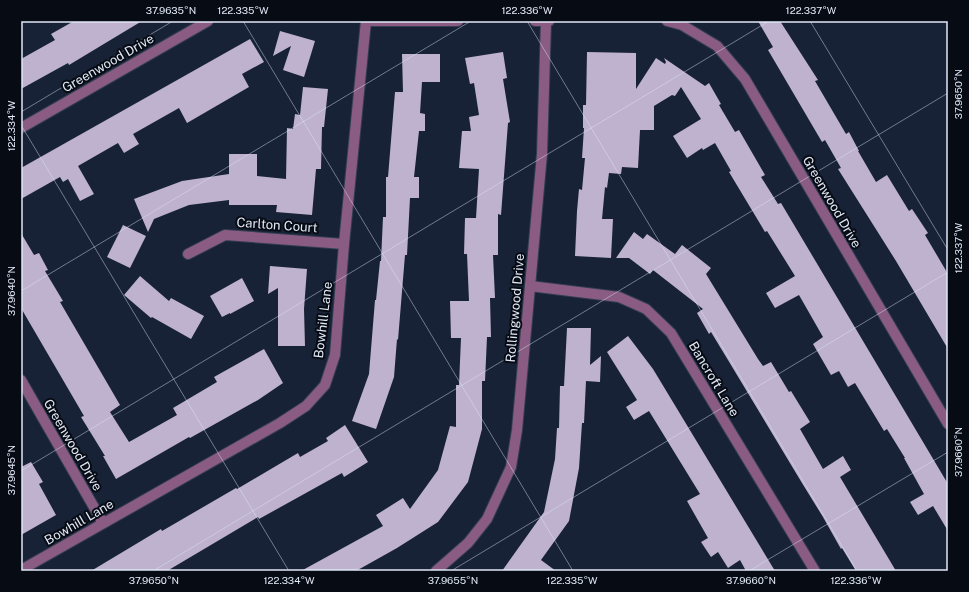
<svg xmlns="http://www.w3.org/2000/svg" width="969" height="592" viewBox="0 0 969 592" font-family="'Public Sans',sans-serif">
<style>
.building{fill:#beb2ce}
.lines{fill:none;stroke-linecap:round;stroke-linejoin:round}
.minor-casing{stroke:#343e51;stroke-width:12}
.minor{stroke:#8a5c84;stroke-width:10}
.ticks{fill:none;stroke:#e1e8f6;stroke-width:1;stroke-opacity:0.45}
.labels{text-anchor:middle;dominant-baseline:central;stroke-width:4;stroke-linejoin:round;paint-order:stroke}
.street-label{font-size:13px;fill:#e1e8f6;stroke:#070b14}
.neatline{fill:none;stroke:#e1e8f6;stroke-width:1.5}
.ticks-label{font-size:10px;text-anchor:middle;fill:#e1e8f6}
</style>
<rect width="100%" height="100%" fill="#182236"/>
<!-- building -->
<g class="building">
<polygon points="74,21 142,21 69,65 68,63 21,89 21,59 55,40 51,34"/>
<polygon points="758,21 780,21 818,80 815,81 846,134 849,132 859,151 858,151 876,182 887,175 909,211 912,209 928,233 925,235 948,274 948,349 896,261 838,169 841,168 825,140 822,142 768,50 773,47"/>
<polygon points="280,31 315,41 304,77 283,70 291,46 273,56"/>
<polygon points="250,39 264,62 242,74 249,87 187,123 179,108 133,134 139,144 124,153 118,143 78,166 94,194 80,201 68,179 63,182 60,177 21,199 21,168"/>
<polygon points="503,52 507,78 503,79 510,122 508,123 501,215 498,214 498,255 493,255 495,298 490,298 491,337 487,337 485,381 482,381 482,429 468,482 438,522 397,548 356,571 301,571 383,526 376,515 403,498 410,509 438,470 450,426 456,427 456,385 459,385 461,338 451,338 450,301 469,301 467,254 464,254 465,218 476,218 479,169 459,168 462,131 471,131 469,117 479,115 474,83 470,84 465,58"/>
<polygon points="587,52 636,53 636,89 656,58 665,64 666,62 664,58 705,86 709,83 721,104 719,105 735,132 739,130 765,175 761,177 778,204 781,203 948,484 948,531 933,506 918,515 910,502 924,494 904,458 905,458 887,429 884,431 855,383 848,387 839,371 831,375 813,344 823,337 799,295 775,308 766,293 795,276 767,231 765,232 729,172 731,171 715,143 703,150 702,148 687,158 673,136 701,119 681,87 675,96 672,95 654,106 654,130 640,130 638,168 622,167 621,174 609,173 607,188 605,187 602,219 613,219 611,258 575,256 577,211 579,189 582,190 585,158 582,158 584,128 583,128 583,105 586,105"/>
<polygon points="402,54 440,54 440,82 422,82 420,113 425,114 425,131 419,131 414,177 419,177 419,198 410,198 407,255 405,255 398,340 397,339 394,377 376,429 352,421 369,374 375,300 376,300 380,261 381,261 383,217 386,217 386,177 388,177 395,92 403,92"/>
<polygon points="303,87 328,89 324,127 322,127 321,169 316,169 312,215 276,212 277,205 229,205 229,200 189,205 154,219 148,232 134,199 182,181 229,174 229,154 257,154 257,176 286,179 287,128 293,129 295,114 300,115"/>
<polygon points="123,225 146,236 130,268 107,257"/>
<polygon points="634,232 643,239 647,234 675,254 682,245 711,268 706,274 758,359 763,366 771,362 789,392 791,391 810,422 800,429 823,469 843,456 851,470 840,477 896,571 856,571 842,548 841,549 823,517 802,483 728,360 711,332 709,334 697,313 703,309 653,270 650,274 629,258 616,258"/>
<polygon points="21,233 34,255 39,253 48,270 45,271 63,301 60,302 120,405 110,412 129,442 177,415 173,408 217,382 214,377 264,349 283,383 258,400 190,438 189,437 116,479 103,456 105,456 81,417 84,416 21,308"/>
<polygon points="270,266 307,269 304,309 305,346 278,346 278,288 268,294"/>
<polygon points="140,276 169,301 171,298 204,316 191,339 152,317 151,318 124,295"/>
<polygon points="242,278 254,301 230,314 230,313 222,317 210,296"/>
<polygon points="567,328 591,328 590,365 601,356 600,382 586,381 584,423 582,423 579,468 569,521 541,560 556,571 502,571 544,512 555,459 557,428 559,428 560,386 564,386"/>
<polygon points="628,336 653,369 775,571 746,571 740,560 728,568 718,552 711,557 701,542 708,538 687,501 700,494 649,411 634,420 626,407 637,400 607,352"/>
<polygon points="345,425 368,462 344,477 342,473 259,519 258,517 167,571 91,571 161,529 162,531 236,488 237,489 298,453 300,457 328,441 326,438"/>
<polygon points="31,462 43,482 39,484 56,515 21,535 21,467"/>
</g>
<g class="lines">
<!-- minor casing -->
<g class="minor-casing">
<g id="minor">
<polyline points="366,21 458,21"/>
<polyline points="535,21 549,21"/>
<polyline points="667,21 682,25 717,46 745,79 948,424"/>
<polyline points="21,128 208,21"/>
<polyline points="188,254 225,235 344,244"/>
<polyline points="530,286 619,297 646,309 671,333 815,571"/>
<polyline points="21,380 103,523"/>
<polyline points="21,570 280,423 306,406 325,385 335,355 344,244 366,21"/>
<polyline points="436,571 468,543 487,519 511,467 517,430 542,154 546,21"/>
</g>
</g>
<!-- minor -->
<use href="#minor" class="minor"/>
</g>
<!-- ticks -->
<path class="ticks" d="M243 21 573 571M527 21 857 571M810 21 948 250M21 112 173 21M21 125 289 571M21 291 471 21M21 471 769 21M153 571 948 93M451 571 948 272M749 571 948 452"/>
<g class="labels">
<!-- street labels -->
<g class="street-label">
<text transform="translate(108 63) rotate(-30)">Greenwood Drive</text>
<text transform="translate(832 202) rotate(60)">Greenwood Drive</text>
<text transform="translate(277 225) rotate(4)">Carlton Court</text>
<text transform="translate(515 308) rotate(-85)">Rollingwood Drive</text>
<text transform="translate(323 320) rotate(-83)">Bowhill Lane</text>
<text transform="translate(714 379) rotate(59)">Bancroft Lane</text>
<text transform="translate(73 445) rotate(60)">Greenwood Drive</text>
<text transform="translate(79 522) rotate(-30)">Bowhill Lane</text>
</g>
</g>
<!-- border -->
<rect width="969" height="592" fill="none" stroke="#070b14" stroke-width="44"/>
<rect x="22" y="22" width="925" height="548" class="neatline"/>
<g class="ticks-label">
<text x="171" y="14">37.9635°N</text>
<text x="243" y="14">122.335°W</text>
<text x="527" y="14">122.336°W</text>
<text x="811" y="14">122.337°W</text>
<text transform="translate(958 94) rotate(-90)" y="4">37.9650°N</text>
<text transform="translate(11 126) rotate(-90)" y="4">122.334°W</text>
<text transform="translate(958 248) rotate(-90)" y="4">122.337°W</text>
<text transform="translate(11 291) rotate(-90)" y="4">37.9640°N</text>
<text transform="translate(958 452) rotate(-90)" y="4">37.9660°N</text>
<text transform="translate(11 470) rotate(-90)" y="4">37.9645°N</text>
<text x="154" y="584">37.9650°N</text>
<text x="289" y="584">122.334°W</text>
<text x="453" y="584">37.9655°N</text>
<text x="572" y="584">122.335°W</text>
<text x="751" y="584">37.9660°N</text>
<text x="856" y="584">122.336°W</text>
</g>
</svg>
